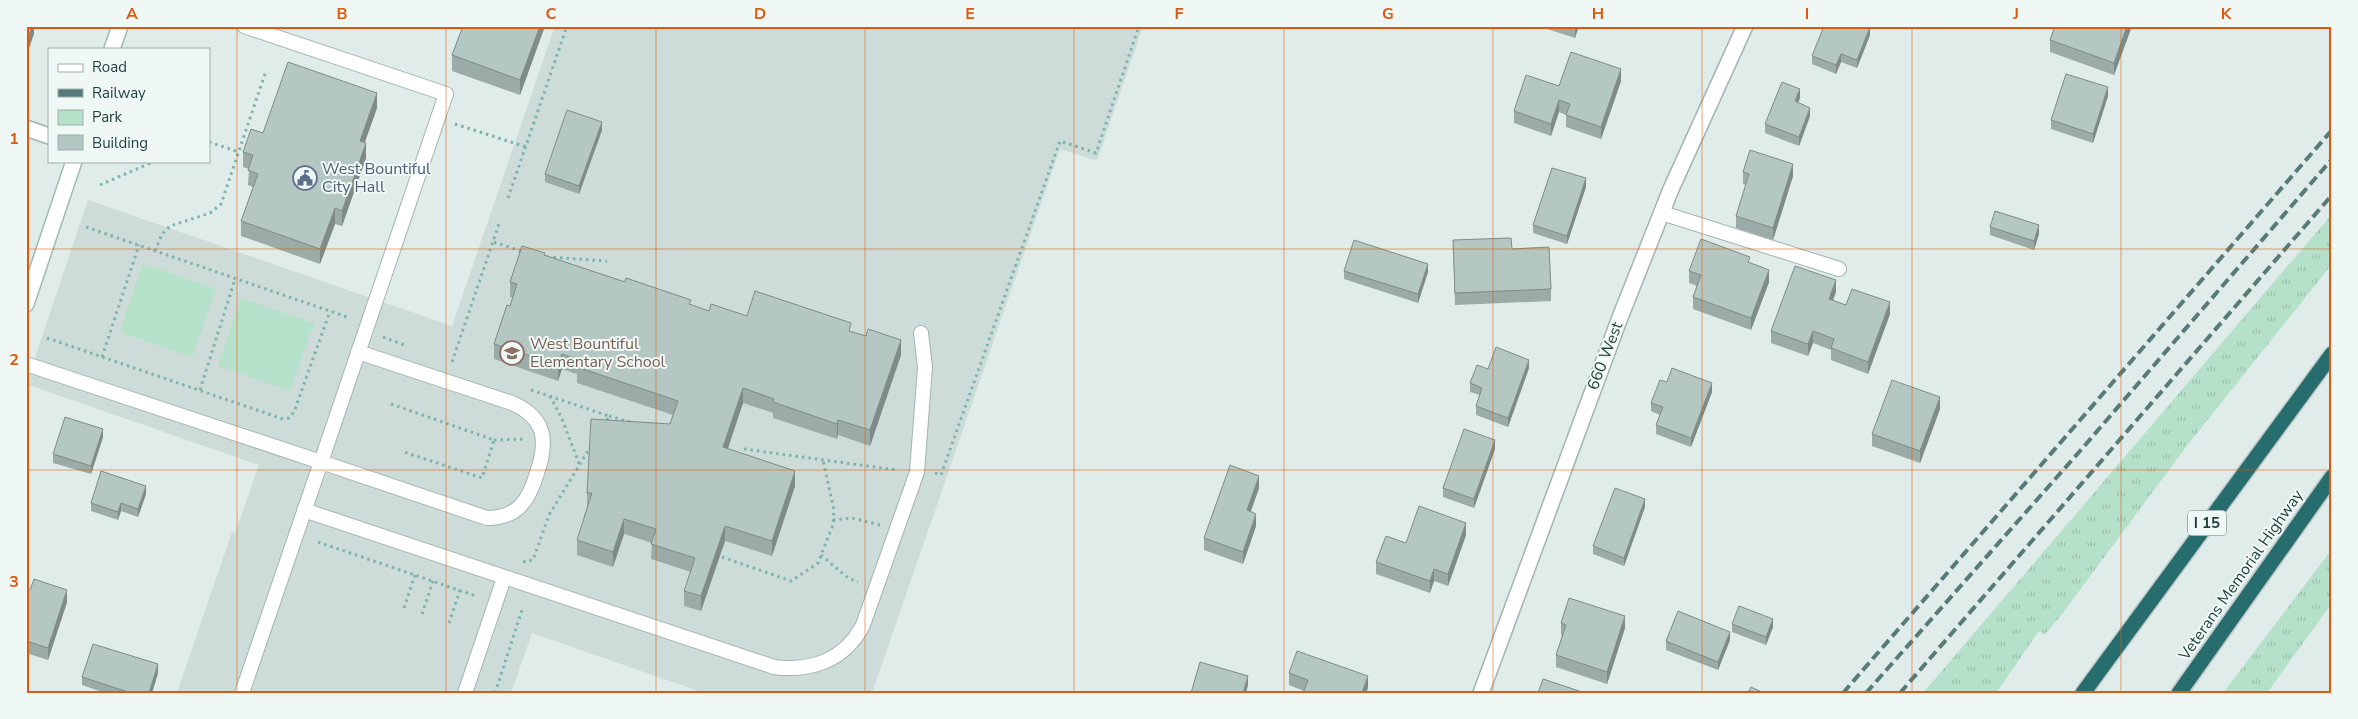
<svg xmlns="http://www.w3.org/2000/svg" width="2358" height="719" viewBox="0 0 2358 719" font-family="'Nunito Sans',sans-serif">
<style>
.built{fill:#cddcd8}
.grass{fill:url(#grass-tufts)}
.park{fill:#b5e0ca}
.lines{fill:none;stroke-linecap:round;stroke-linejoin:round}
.lane-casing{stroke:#a1b4b2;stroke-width:16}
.street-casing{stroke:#a1b4b2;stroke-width:18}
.secondary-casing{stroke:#9cb9b5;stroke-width:18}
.highway-casing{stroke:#c0c9c8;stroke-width:18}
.path{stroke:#7cb3ae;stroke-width:3;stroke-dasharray:2.5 4;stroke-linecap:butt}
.lane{stroke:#fff;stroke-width:14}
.street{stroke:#fff;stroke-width:15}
.secondary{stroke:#fff;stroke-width:15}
.highway{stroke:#276d6d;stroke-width:15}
.rail{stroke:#587a78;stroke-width:4;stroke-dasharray:10 5;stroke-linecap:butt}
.wall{fill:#9baba8}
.shaded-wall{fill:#7e8b88}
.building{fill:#b4c7c3;stroke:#7e8b88}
.grid{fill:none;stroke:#de580e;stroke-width:1;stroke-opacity:0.55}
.labels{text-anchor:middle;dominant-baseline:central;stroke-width:4;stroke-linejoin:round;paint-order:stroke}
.shield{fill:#f0f8f6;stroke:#5d7674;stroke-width:1}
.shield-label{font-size:15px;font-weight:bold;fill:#1e3e3c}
.service-label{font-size:16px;fill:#4e5e75;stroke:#f0f8f6;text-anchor:start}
.education-label{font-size:16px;fill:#785e54;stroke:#f0f8f6;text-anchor:start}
.street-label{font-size:16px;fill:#1e3e3c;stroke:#f0f8f6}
.neatline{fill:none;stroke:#de580e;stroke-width:2}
.grid-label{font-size:16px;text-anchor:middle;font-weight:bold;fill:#de580e}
</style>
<defs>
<pattern id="grass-tufts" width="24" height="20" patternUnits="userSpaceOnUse" patternTransform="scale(1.25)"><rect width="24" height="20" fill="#b5e0ca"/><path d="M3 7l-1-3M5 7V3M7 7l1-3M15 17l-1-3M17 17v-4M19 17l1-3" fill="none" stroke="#9bc1ae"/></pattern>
</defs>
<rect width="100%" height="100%" fill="#dfece9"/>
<!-- built -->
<polygon class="built" points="555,26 1143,26 1097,161 1060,149 872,693 704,693 532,633 511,693 177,693 232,532 235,533 259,465 26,384 88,200 452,326"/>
<!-- grass -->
<g class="grass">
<polygon points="2332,214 2332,264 2186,447 2059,618 2045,634 2039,631 1996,693 1923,693"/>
<polygon points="2332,549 2332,603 2267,693 2223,693"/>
</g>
<!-- park -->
<g class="park">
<polygon points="143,264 216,289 192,357 120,332"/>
<polygon points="241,298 314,323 290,391 218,366"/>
</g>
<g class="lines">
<!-- lane casing -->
<g class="lane-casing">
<g id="lane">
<polyline points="1662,213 1839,269"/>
<polyline points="26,364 321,462 446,94 244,26"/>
<path d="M304 510 774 667C811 672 845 660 863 625L917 472 925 367 921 333"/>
<path d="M242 693 321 462 487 518C518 518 529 500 537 473 548 441 546 418 512 403L358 352"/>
<polyline points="465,693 504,578"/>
</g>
</g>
<!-- street casing -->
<g class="street-casing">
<g id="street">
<polyline points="26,128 49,136"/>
<polyline points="1481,693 1619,320 1671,189 1745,26"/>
</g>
</g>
<!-- secondary casing -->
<g class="secondary-casing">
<g id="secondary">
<polyline points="112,49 120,26"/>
<polyline points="26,304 74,161"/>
</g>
</g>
<!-- highway casing -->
<g class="highway-casing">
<g id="highway">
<polyline points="2083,693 2332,354"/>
<polyline points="2179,693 2332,477"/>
</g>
</g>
<!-- path -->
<g class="path">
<polyline points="455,124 526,147"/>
<polyline points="209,142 239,152"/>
<polyline points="100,185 155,161"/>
<polyline points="508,198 567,26"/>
<polyline points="86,227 350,318"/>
<polyline points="494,242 524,252"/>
<polyline points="155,251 162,234 170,226 210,213 221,204 266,71"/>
<polyline points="547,257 607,261"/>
<polyline points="383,337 407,346"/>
<polyline points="47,338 283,419 289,418 294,412 330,311"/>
<polyline points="102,357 139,245"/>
<polyline points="452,362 499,224"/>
<polyline points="200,390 235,279"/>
<polyline points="531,390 609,416 605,424"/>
<polyline points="550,396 562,419 580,466"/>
<polyline points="391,404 494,440 482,478 404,452"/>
<polyline points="609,416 630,422"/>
<polyline points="494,440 524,439"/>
<polyline points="744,449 897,470"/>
<polyline points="935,473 941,475 1060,141 1096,153 1139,26"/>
<polyline points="833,520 852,518 880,525"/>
<polyline points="318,542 476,596"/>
<polyline points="821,555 848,578 858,582"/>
<polyline points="722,557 791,581 818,563 833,525 834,510 823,460"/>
<polyline points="523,562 533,560 549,515 591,446"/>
<polyline points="404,608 415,575"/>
<polyline points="422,614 433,581"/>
<polyline points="449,623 460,590"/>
<polyline points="495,693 522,610"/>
</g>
<!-- lane -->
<use href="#lane" class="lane"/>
<!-- street -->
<use href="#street" class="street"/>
<!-- secondary -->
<use href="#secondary" class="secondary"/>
<!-- highway -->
<use href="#highway" class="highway"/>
<!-- rail -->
<g class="rail">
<polyline points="1843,693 2332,130"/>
<polyline points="1866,693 2080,451 2332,159"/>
<polyline points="1900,693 2332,195"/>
</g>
</g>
<!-- wall -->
<g class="wall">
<polygon points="463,26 545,26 520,95 452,71 452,55"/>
<polygon points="1538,26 1579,26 1575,38"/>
<polygon points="2055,26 2132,26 2114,75 2050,52 2050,40"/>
<polygon points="1870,35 1857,68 1841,62 1836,74 1812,64 1812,56"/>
<polygon points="1621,81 1601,139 1566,127 1566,115 1559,112 1551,136 1514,123 1514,111 1559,86"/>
<polygon points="2108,96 2093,143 2051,129 2051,120"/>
<polygon points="1800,98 1798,103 1810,116 1799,146 1765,133 1765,124"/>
<polygon points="377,108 364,143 366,158 342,226 335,224 320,264 241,236 241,221 253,187 248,185 249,169 243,167 243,152 263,133"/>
<polygon points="602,130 579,194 545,182 545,174"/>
<polygon points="1743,172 1793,176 1773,240 1736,228 1736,216 1746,185 1743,184"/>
<polygon points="1586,187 1567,244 1533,233 1533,225"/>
<polygon points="1990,227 2039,234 2034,250 1990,235"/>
<polygon points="1453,240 1512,249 1551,289 1551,301 1455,305"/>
<polygon points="545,255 709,311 851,332 901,355 870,446 838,435 837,439 773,418 773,413 743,403 728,449 795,486 772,556 725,541 701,611 684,606 684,591 691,572 651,559 652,543 624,534 613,567 577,555 577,540 587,508 587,493 670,424 673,415 577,383 577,374 562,369 558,381 494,359 494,344 510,306 513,298 510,297 510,282"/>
<polygon points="1750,263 1769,282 1751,330 1693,309 1693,297 1697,286 1689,283 1689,271"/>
<polygon points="1344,271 1428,272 1418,303 1344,279"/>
<polygon points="1836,292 1833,300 1846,305 1890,314 1868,374 1831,360 1831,350 1813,343 1808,356 1771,343 1771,331"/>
<polygon points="1529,368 1508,427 1476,415 1476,406 1480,395 1470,392 1470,383"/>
<polygon points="1667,382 1712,392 1691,447 1656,434 1656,425 1660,415 1651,411 1651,403"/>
<polygon points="1940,409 1920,463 1872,446 1872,434"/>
<polygon points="103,437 91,474 53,463 53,454"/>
<polygon points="1495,449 1474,508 1443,497 1443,488"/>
<polygon points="1259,488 1251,511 1256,526 1243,564 1204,550 1204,538"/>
<polygon points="146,494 138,517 121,511 118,520 91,511 91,503"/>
<polygon points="1645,507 1624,566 1593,554 1593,546"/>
<polygon points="1466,535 1448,586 1434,581 1430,593 1376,574 1376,562"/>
<polygon points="26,588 67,602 48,660 26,653"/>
<polygon points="1561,623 1625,628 1607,684 1556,667 1556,655 1562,636 1561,635"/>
<polygon points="1732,624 1773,627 1766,645 1732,632"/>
<polygon points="1730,640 1718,670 1666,650 1666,641"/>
<polygon points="158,673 152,693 105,693 82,685 82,677"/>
<polygon points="1289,673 1368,688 1366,693 1303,693 1304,691 1289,685"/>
</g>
<!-- shaded-wall -->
<g class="shaded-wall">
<polygon points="32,26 34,26 34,34 26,57 26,45"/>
<polygon points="540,26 545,26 520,95 520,80"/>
<polygon points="1575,26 1579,26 1575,38"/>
<polygon points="2127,26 2132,26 2114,75 2114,63"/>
<polygon points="1870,27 1870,35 1857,68 1857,60"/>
<polygon points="1841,54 1841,62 1836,74 1836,65"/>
<polygon points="1621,69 1621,81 1601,139 1601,127"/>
<polygon points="2108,87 2108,96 2093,143 2093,134"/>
<polygon points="1800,89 1800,98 1795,110 1795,101"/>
<polygon points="377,93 377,108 360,156 360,141"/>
<polygon points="1559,100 1559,112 1551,136 1551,124"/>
<polygon points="1810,108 1810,116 1799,146 1799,137"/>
<polygon points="602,122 602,130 579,194 579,186"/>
<polygon points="366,143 366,158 342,226 342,211"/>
<polygon points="1793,164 1793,176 1773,240 1773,228"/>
<polygon points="1586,178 1586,187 1567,244 1567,236"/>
<polygon points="335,208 335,224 320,264 320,249"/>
<polygon points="2039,225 2039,234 2034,250 2034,241"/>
<polygon points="1428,264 1428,272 1418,303 1418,294"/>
<polygon points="1769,270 1769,282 1751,330 1751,318"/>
<polygon points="1836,280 1836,292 1829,311 1829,299"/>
<polygon points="1890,302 1890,314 1868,374 1868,362"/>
<polygon points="1813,331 1813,343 1808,356 1808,344"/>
<polygon points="901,340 901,355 870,446 870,430"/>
<polygon points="562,354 562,369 558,381 558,365"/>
<polygon points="1529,360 1529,368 1508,427 1508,418"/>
<polygon points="1712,383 1712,392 1691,447 1691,438"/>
<polygon points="743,388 743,403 723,462 723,447"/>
<polygon points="1940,397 1940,409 1920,463 1920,451"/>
<polygon points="838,420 838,435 837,439 837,424"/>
<polygon points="103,429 103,437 91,474 91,466"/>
<polygon points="1495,440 1495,449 1474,508 1474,499"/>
<polygon points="795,471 795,486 772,556 772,541"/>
<polygon points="1259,476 1259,488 1247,522 1247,510"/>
<polygon points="146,486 146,494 138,517 138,509"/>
<polygon points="1645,499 1645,507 1624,566 1624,558"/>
<polygon points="121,503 121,511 118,520 118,512"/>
<polygon points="1256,514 1256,526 1243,564 1243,552"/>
<polygon points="624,519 624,534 613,567 613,552"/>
<polygon points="1466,523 1466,535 1448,586 1448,574"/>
<polygon points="725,526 725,541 701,611 701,596"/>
<polygon points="1434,569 1434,581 1430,593 1430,581"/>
<polygon points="67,590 67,602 48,660 48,648"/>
<polygon points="1625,616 1625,628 1607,684 1607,672"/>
<polygon points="1773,619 1773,627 1766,645 1766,637"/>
<polygon points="1730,632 1730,640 1718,670 1718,662"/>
<polygon points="158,664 158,673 152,693 149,693"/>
<polygon points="1248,676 1248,685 1246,693 1243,693"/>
<polygon points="1368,676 1368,688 1366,693 1362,693"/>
</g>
<!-- building -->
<g class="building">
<polygon points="26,26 32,26 26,45"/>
<polygon points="463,26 540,26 520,80 452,55"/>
<polygon points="1824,26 1870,27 1857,60 1841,54 1836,65 1812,56"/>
<polygon points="2055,26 2127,26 2114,63 2050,40"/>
<polygon points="1571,52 1621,69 1601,127 1566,115 1570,104 1559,100 1551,124 1514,111 1526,75 1559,86"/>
<polygon points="288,62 377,93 360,141 366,143 342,211 335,208 320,249 241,221 258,174 248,170 253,155 243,152 251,129 263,133"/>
<polygon points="2066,74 2108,87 2093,134 2051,120"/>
<polygon points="1782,82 1800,89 1795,101 1810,108 1799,137 1765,124"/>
<polygon points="567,110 602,122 579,186 545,174"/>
<polygon points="1750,150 1793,164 1773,228 1736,216 1749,174 1743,172"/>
<polygon points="1552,168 1586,178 1567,236 1533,225"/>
<polygon points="1995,211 2039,225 2034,241 1990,227"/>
<polygon points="1511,238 1512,249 1549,247 1551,289 1455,293 1453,240"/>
<polygon points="1701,239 1750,257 1748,262 1769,270 1751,318 1693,297 1701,275 1689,271"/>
<polygon points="1354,240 1428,264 1418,294 1344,271"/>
<polygon points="522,246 545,253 544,255 625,282 626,278 691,300 689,304 709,311 711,304 747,316 755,291 851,323 849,331 866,336 868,329 901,340 870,430 838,420 837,424 773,402 774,399 743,388 723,447 795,471 772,541 725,526 701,596 684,591 695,558 651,544 656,529 624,519 613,552 577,540 592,493 587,493 591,419 670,424 678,401 577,367 579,360 562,354 558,365 494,344 507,305 510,306 517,284 510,282"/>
<polygon points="1795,266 1836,280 1829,299 1846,305 1852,289 1890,302 1868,362 1831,348 1834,339 1813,331 1808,344 1771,331"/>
<polygon points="1496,347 1529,360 1508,418 1476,406 1482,388 1470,383 1477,365 1488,369"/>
<polygon points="1672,368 1712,383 1691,438 1656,425 1663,407 1651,403 1660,380 1667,382"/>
<polygon points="1892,380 1940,397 1920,451 1872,434"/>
<polygon points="65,417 103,429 91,466 53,454"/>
<polygon points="1464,429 1495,440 1474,499 1443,488"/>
<polygon points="1230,465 1259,476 1247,510 1256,514 1243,552 1204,538"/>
<polygon points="101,471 146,486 138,509 121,503 118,512 91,503"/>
<polygon points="1615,488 1645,499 1624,558 1593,546"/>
<polygon points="1419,506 1466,523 1448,574 1434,569 1430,581 1376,562 1386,536 1406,543"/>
<polygon points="34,579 67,590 48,648 26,641 26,588 30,590"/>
<polygon points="1569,598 1625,616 1607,672 1556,655 1566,625 1561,623"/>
<polygon points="1739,606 1773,619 1766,637 1732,624"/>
<polygon points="1678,611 1730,632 1718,662 1666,641"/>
<polygon points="93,644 158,664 149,693 131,693 82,677"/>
<polygon points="1297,651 1368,676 1362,693 1303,693 1308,680 1289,673"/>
<polygon points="1200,662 1248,676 1243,693 1191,693"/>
<polygon points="1543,679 1585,693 1538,693"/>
<polygon points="1751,687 1764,693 1748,693"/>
</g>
<!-- grid -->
<path class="grid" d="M237 26V693M446 26V693M656 26V693M865 26V693M1074 26V693M1284 26V693M1493 26V693M1702 26V693M1912 26V693M2121 26V693M26 249H2332M26 470H2332"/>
<!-- icons -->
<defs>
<g id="civic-ring" transform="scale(1.25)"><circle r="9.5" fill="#f0f8f6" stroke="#5c6f8a" stroke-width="1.5"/><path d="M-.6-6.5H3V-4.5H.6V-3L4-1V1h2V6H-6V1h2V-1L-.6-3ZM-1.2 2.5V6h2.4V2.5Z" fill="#5c6f8a"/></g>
<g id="school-ring" transform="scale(1.25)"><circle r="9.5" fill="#f0f8f6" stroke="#8d6e63" stroke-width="1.5"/><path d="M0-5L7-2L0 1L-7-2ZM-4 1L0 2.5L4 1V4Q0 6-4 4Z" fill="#8d6e63"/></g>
</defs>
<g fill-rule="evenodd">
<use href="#civic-ring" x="305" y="178"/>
<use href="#school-ring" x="512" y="353"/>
</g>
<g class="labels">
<!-- shield labels -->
<rect class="shield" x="2188" y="510.5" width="38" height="25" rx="4"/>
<g class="shield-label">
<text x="2207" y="523">I 15</text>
</g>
<!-- service labels -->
<g class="service-label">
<text x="322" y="169">West Bountiful<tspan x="322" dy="18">City Hall</tspan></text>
</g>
<!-- education labels -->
<g class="education-label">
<text x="530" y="344">West Bountiful<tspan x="530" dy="18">Elementary School</tspan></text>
</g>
<!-- street labels -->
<g class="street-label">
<text transform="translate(1605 356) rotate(-69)">660 West</text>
<text transform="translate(2241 575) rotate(-55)">Veterans Memorial Highway</text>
</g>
</g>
<!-- border -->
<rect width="2358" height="719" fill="none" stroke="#f0f8f6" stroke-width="55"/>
<!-- legend -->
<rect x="48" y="48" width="162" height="115" fill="#f0f8f6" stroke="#9caeac"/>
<rect x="58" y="64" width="25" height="8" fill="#ffffff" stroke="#9caeac"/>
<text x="92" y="72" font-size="15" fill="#1e3e3c">Road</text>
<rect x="58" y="89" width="25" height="8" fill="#587a78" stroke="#9caeac"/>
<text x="92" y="98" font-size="15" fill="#1e3e3c">Railway</text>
<rect x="58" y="110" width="25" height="15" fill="#b5e0ca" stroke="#9caeac"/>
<text x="92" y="122" font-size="15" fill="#1e3e3c">Park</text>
<rect x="58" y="135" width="25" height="15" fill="#b4c7c3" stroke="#9caeac"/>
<text x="92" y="148" font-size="15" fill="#1e3e3c">Building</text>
<rect x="28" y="28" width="2302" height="664" class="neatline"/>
<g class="grid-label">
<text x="132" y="19">A</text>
<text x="342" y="19">B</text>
<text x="551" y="19">C</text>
<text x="760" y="19">D</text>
<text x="970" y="19">E</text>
<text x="1179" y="19">F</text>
<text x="1388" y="19">G</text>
<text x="1598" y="19">H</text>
<text x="1807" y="19">I</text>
<text x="2016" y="19">J</text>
<text x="2226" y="19">K</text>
<text x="14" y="144">1</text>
<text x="14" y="365">2</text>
<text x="14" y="587">3</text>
</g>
</svg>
